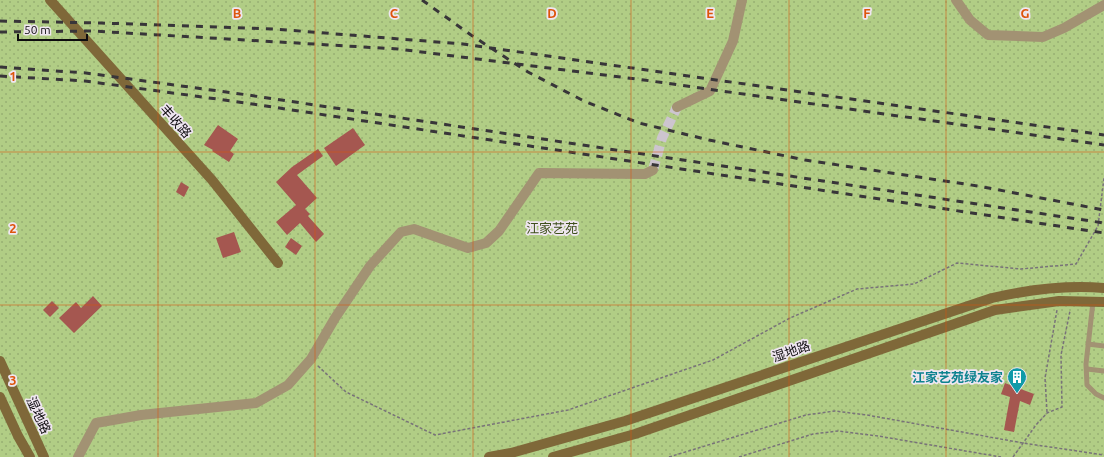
<svg xmlns="http://www.w3.org/2000/svg" width="1104" height="457" viewBox="0 0 1104 457" font-family="Ubuntu,'Noto Sans SC',sans-serif">
<style>
.park{fill:url(#park-dots)}
.building{fill:#a55750}
.lines{fill:none;stroke-linecap:round;stroke-linejoin:round}
.street-tunnel{stroke:#cdc5cf;stroke-width:10;stroke-dasharray:10 5;stroke-linecap:butt}
.path{stroke:#787279;stroke-width:1.5;stroke-dasharray:3 2;stroke-linecap:butt}
.lane{stroke:#a29273;stroke-width:5}
.street{stroke:#a29273;stroke-width:10}
.secondary{stroke:#7f6839;stroke-width:10}
.rail{stroke:#383539;stroke-width:3;stroke-dasharray:7 7;stroke-linecap:butt}
.grid{fill:none;stroke:#dd550c;stroke-width:1;stroke-opacity:0.55}
.labels{text-anchor:middle;dominant-baseline:central;stroke-width:3.5;stroke-linejoin:round;paint-order:stroke}
.street-label{font-size:13px;fill:#0e0c0f;stroke:#efe6f1}
.park-label{font-size:13px;fill:#3d4f1a;stroke:#efe6f1}
.culture-label{font-size:13px;font-weight:bold;fill:#0d838f;stroke:#efe6f1;text-anchor:end}
.grid-label{font-size:13px;text-anchor:middle;font-weight:bold;fill:#dd550c;stroke:#efe6f1;stroke-width:3.5;stroke-linejoin:round;paint-order:stroke}
</style>
<defs>
<pattern id="park-dots" width="8" height="8" patternUnits="userSpaceOnUse"><rect width="8" height="8" fill="#b1cd85"/><path d="M2 2h.1M6 6h.1" fill="none" stroke="#97af72" stroke-width="1.8" stroke-linecap="round"/></pattern>
</defs>
<rect width="100%" height="100%" fill="#efe6f1"/>
<!-- park -->
<rect class="park" x="0" y="0" width="1104" height="457"/>
<!-- building -->
<g class="building">
<polygon points="218,125 238,139 230,151 234,154 229,162 212,151 213,150 204,145"/>
<polygon points="353,128 365,145 336,166 324,148"/>
<polygon points="318,149 323,156 297,175 317,198 305,209 310,214 308,216 324,234 316,242 300,223 287,235 276,222 296,205 276,182 292,167"/>
<polygon points="181,182 189,187 184,197 176,192"/>
<polygon points="234,232 241,252 223,258 216,238"/>
<polygon points="291,238 302,246 296,255 285,247"/>
<polygon points="93,296 102,306 74,333 59,318 76,302 81,308"/>
<polygon points="52,301 59,308 50,317 43,310"/>
<polygon points="1005,383 1034,394 1030,405 1020,401 1014,432 1004,430 1010,397 1001,394"/>
</g>
<g class="lines">
<!-- street-tunnel -->
<polyline class="street-tunnel" points="653,170 662,138 677,107"/>
<!-- path -->
<g class="path">
<polyline points="318,366 346,392 435,435 568,410 713,360 790,318 857,289 914,284 957,263 1021,269 1076,264 1098,226 1104,178"/>
<polyline points="1047,412 1045,378 1057,310"/>
<polyline points="669,457 806,415 835,411 867,415 1023,443 1104,455"/>
<polyline points="739,457 813,434 838,431 878,436 1001,457"/>
<polyline points="1013,457 1036,425 1047,413 1062,407 1061,355 1070,311"/>
</g>
<!-- lane -->
<g class="lane">
<polyline points="1093,302 1086,364 1087,385 1096,394 1104,398"/>
<polyline points="1088,344 1104,346"/>
<polyline points="1087,369 1104,371"/>
</g>
<!-- street -->
<g class="street">
<polyline points="956,0 970,20 988,35 1043,37 1064,28 1104,5"/>
<polyline points="677,107 710,91 733,41 742,0"/>
<polyline points="78,457 96,423 141,415 256,403 288,385 311,359 335,318 370,266 401,232 414,229 468,248 486,243 499,231 539,173 645,174 653,170"/>
</g>
<!-- secondary -->
<g class="secondary">
<polyline points="50,0 212,180 278,263"/>
<polyline points="0,361 44,457"/>
<polyline points="0,397 18,436 30,457"/>
<path d="M489 457 511 453 625 421 992 298C1027 290 1067 285 1104 288"/>
<polyline points="553,457 635,434 995,310 1059,301 1104,302"/>
</g>
<!-- rail -->
<g class="rail">
<polyline points="422,0 471,35 528,72 584,101 639,123 709,140 805,160 978,186 1104,210"/>
<polyline points="0,21 101,23 274,29 463,44 1104,135"/>
<polyline points="0,32 92,31 398,49 644,80 1104,145"/>
<polyline points="0,67 86,73 248,95 1104,223"/>
<polyline points="0,76 85,81 246,103 1104,233"/>
</g>
</g>
<!-- grid -->
<path class="grid" d="M158 0V457M315 0V457M473 0V457M631 0V457M789 0V457M946 0V457M0 152H1104M0 305H1104"/>
<!-- icons -->
<defs>
<g id="building-pin" transform="scale(1)"><path d="M0 17L-7.5 6A9.5 9.5 0 1 1 7.5 6Z" fill="#0f9aa8" stroke="#efe6f1"/><path d="M-4-6H4V6H1V3H-1V6H-4ZM-2.5-4.3h1.7v1.8h-1.7ZM.8-4.3h1.7v1.8H.8ZM-2.5-1h1.7V.8h-1.7ZM.8-1h1.7V.8H.8Z" fill="#fff"/></g>
</defs>
<g fill-rule="evenodd">
<use href="#building-pin" x="1017" y="377"/>
</g>
<g class="labels">
<!-- street labels -->
<g class="street-label">
<text transform="translate(176 121) rotate(48)">丰收路</text>
<text transform="translate(791 351) rotate(-19)">湿地路</text>
<text transform="translate(39 415) rotate(65)">湿地路</text>
</g>
<!-- park labels -->
<g class="park-label">
<text x="552" y="228">江家艺苑</text>
</g>
<!-- culture labels -->
<g class="culture-label">
<text x="1003" y="377">江家艺苑绿友家</text>
</g>
</g>
<g class="grid-label">
<text x="237" y="18">B</text>
<text x="394" y="18">C</text>
<text x="552" y="18">D</text>
<text x="710" y="18">E</text>
<text x="867" y="18">F</text>
<text x="1025" y="18">G</text>
<text x="13" y="81">1</text>
<text x="13" y="233">2</text>
<text x="13" y="385">3</text>
</g>
<!-- scale -->
<path d="M18 34v6h69v-6" fill="none" stroke="#0e0c0f" stroke-width="2"/>
<text x="24" y="34" font-size="12" fill="#0e0c0f" stroke="#efe6f1" stroke-width="3" paint-order="stroke">50 m</text>
</svg>
